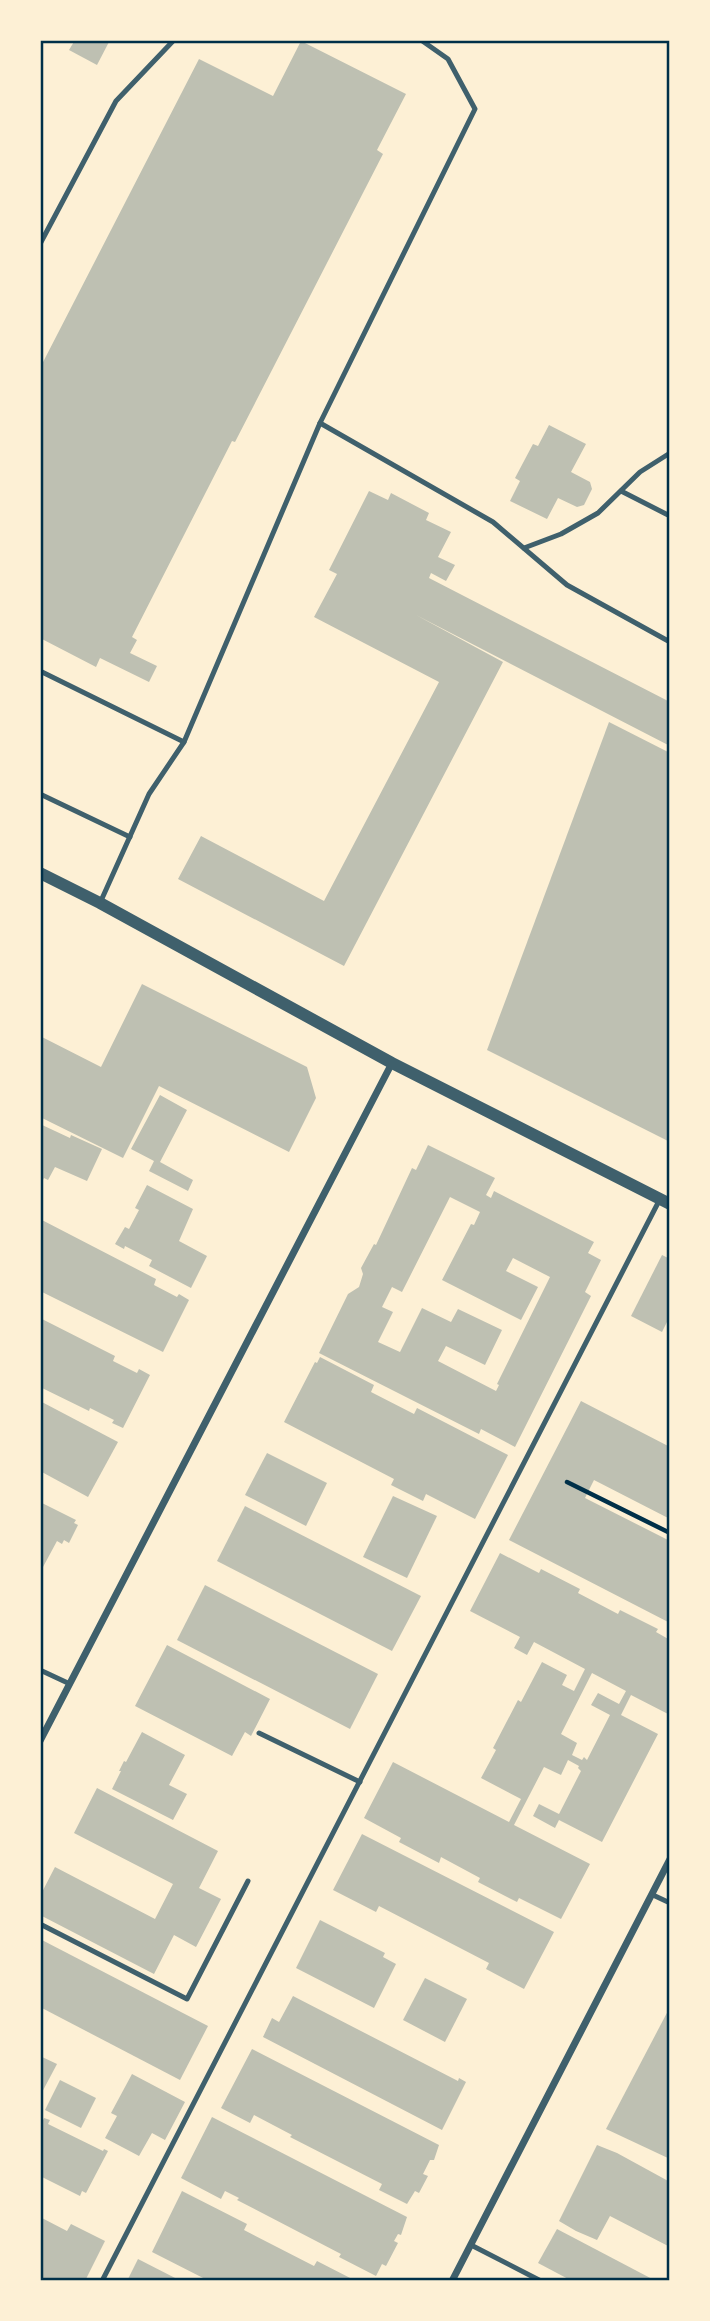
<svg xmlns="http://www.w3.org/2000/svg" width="710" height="2321" viewBox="0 0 710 2321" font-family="'Work Sans',sans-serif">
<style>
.building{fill:#bec0b2;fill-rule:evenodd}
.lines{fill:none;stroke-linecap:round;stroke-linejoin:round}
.path{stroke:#003049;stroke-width:4.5}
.service{stroke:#3f606c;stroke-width:5}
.minor{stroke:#3f606c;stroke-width:7}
.tertiary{stroke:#3f606c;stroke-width:12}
.neatline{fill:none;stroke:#003049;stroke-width:2.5}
</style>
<rect width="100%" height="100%" fill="#fdf0d5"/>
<!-- building -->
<g class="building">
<polygon points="75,40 110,40 97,65 69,50"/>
<polygon points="301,41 406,94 377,150 383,154 235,442 232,441 132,637 137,640 130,653 157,666 149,682 100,658 96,667 40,638 40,368 199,59 273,96"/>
<polygon points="549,425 586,444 571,472 590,482 592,489 584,505 577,507 558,498 547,519 510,501 520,481 515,478 533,444 538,446"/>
<polygon points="369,491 388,500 391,493 429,513 426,520 451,532 438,557 455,565 446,581 431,573 429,578 670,702 670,746 416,615 503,662 344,966 178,879 201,836 324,901 439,682 314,617 337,574 329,570"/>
<polygon points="609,722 670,753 670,1142 487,1050"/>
<polygon points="142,984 307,1067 316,1098 289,1152 159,1086 123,1158 40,1117 40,1036 101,1067"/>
<polygon points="160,1095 187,1110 160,1162 193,1180 188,1191 149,1171 154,1161 131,1149"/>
<polygon points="40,1124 70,1138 71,1135 102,1149 87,1181 55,1167 48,1180 44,1178 40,1186"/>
<path d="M428 1145 495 1178 486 1195 491 1198 494 1191 594 1242 588 1253 601 1260 585 1292 591 1296 515 1447 481 1429 479 1434 319 1353 348 1294 359 1287 363 1274 361 1268 374 1244 376 1245 412 1168 416 1170ZM450 1197 480 1212 474 1225 471 1224 442 1280 521 1320 538 1287 506 1271 513 1258 550 1277 497 1384 499 1385 496 1391 438 1361 446 1346 485 1365 502 1330 458 1309 451 1322 422 1308 400 1352 378 1342 393 1312 382 1307 392 1287 402 1292Z"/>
<polygon points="147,1185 193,1209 179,1241 207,1256 191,1288 149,1266 152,1260 125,1246 124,1249 115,1244 125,1227 129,1229 139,1210 135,1208"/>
<polygon points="40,1219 156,1279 154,1285 177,1297 179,1294 189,1300 163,1352 40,1291"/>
<polygon points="662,1255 670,1259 670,1316 662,1332 631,1316"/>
<polygon points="40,1318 115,1356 113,1361 137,1373 139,1369 150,1375 123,1428 112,1423 114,1420 90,1408 89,1411 40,1387"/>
<polygon points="320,1357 374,1385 371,1392 414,1414 417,1408 508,1455 475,1519 426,1494 423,1501 391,1485 394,1479 284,1422 315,1362 317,1363"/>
<polygon points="40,1401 118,1442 88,1497 40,1471"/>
<polygon points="581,1401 670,1447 670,1519 594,1480 585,1498 670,1541 670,1623 509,1540"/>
<polygon points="267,1453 327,1483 306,1526 245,1495"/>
<polygon points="393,1496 437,1516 407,1578 363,1557"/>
<polygon points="40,1502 76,1520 74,1523 78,1525 69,1543 64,1540 62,1544 57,1541 43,1567 40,1566"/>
<polygon points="245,1506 421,1596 392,1651 217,1561"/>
<path d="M500 1553 539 1573 541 1569 580 1589 578 1593 618 1614 620 1610 658 1629 656 1632 670 1640V1710L668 1714 631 1695 621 1715 658 1734 602 1842 559 1820 555 1828 533 1816 539 1804 559 1814 581 1771 578 1768 579 1766 568 1760 561 1775 544 1767 514 1825 590 1864 561 1919 519 1898 517 1902 478 1882 480 1878 441 1857 439 1863 399 1842 401 1838 364 1818 393 1762 509 1822 521 1799 481 1778 496 1750 493 1748 518 1700 521 1702 542 1662 567 1675 562 1685 574 1691 585 1669 534 1642 527 1655 514 1648 520 1637 470 1611ZM592 1673 626 1691 619 1704 598 1693 591 1705 610 1715 587 1760 584 1757 582 1760 572 1755 577 1743 561 1734Z"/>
<polygon points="205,1585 378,1674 350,1729 177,1640"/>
<polygon points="167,1645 270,1699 251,1736 245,1732 232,1756 135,1706"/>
<polygon points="142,1732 185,1755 169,1785 187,1794 173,1820 112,1789 121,1771 119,1771 124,1761 126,1762"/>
<polygon points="97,1788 218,1851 199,1888 221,1899 196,1947 174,1935 154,1974 40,1915 40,1896 55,1867 155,1919 173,1884 74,1833"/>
<polygon points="362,1834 554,1932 524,1989 486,1969 489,1963 379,1906 376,1912 333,1890"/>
<polygon points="320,1920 385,1953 383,1957 396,1964 374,2008 296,1968"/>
<polygon points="40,1939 208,2026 180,2080 40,2007"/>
<polygon points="425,1978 467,1999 445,2042 403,2020"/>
<polygon points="293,1996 458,2081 459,2078 466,2082 442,2130 263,2037 272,2018 279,2022"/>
<polygon points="670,2007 670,2159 606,2129"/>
<polygon points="252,2049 439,2145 434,2160 430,2160 423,2174 428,2176 419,2193 415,2191 407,2204 379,2190 382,2184 290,2137 292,2135 254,2115 250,2123 221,2108"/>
<polygon points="40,2056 57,2064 40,2096"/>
<polygon points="132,2074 185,2102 165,2140 152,2133 139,2156 105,2138 117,2116 111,2113"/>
<polygon points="60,2080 96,2098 81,2128 45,2110"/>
<polygon points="212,2117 407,2217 401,2235 398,2234 394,2241 398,2243 386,2266 382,2264 376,2276 339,2257 341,2254 237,2200 239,2198 225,2191 221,2199 181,2178"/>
<polygon points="44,2118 50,2120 48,2124 103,2151 104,2149 108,2151 86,2193 82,2191 80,2196 40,2176 40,2126"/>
<polygon points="597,2145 617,2153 670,2182 670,2247 610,2216 597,2240 576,2231 559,2221"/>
<polygon points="182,2191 247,2224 244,2230 314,2266 317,2261 356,2281 209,2281 152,2252"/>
<polygon points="40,2217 67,2231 71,2224 105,2241 85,2281 40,2281"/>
<polygon points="557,2229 656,2281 572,2281 538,2263"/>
<polygon points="138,2259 181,2281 127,2281"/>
</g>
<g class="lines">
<!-- path -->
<polyline class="path" points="567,1482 670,1533"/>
<!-- service -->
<g class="service">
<polyline points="40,244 116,101 174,40"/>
<polyline points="320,423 493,522 567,585 670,642"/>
<polyline points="621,491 670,516"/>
<polyline points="524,548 561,534 598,513 640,472 670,453"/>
<polyline points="40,671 184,742"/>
<polyline points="40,794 130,837"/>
<polyline points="100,903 149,794 184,742 320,423 475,109 448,59 421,40"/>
<polyline points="40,1670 70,1684"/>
<polyline points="259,1733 360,1782"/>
<polyline points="653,1895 670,1903"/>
<polyline points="40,1924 187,1999 248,1881"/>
<polyline points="471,2245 541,2281"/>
<polyline points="102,2281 660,1199"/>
</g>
<!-- minor -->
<g class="minor">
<polyline points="40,1741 392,1063"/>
<polyline points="452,2281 670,1859"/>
</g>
<!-- tertiary -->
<polyline class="tertiary" points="40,873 100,903 392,1063 670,1204"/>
</g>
<!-- border -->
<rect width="710" height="2321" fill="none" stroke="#fdf0d5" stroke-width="84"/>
<rect x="42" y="42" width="626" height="2237" class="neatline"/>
</svg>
